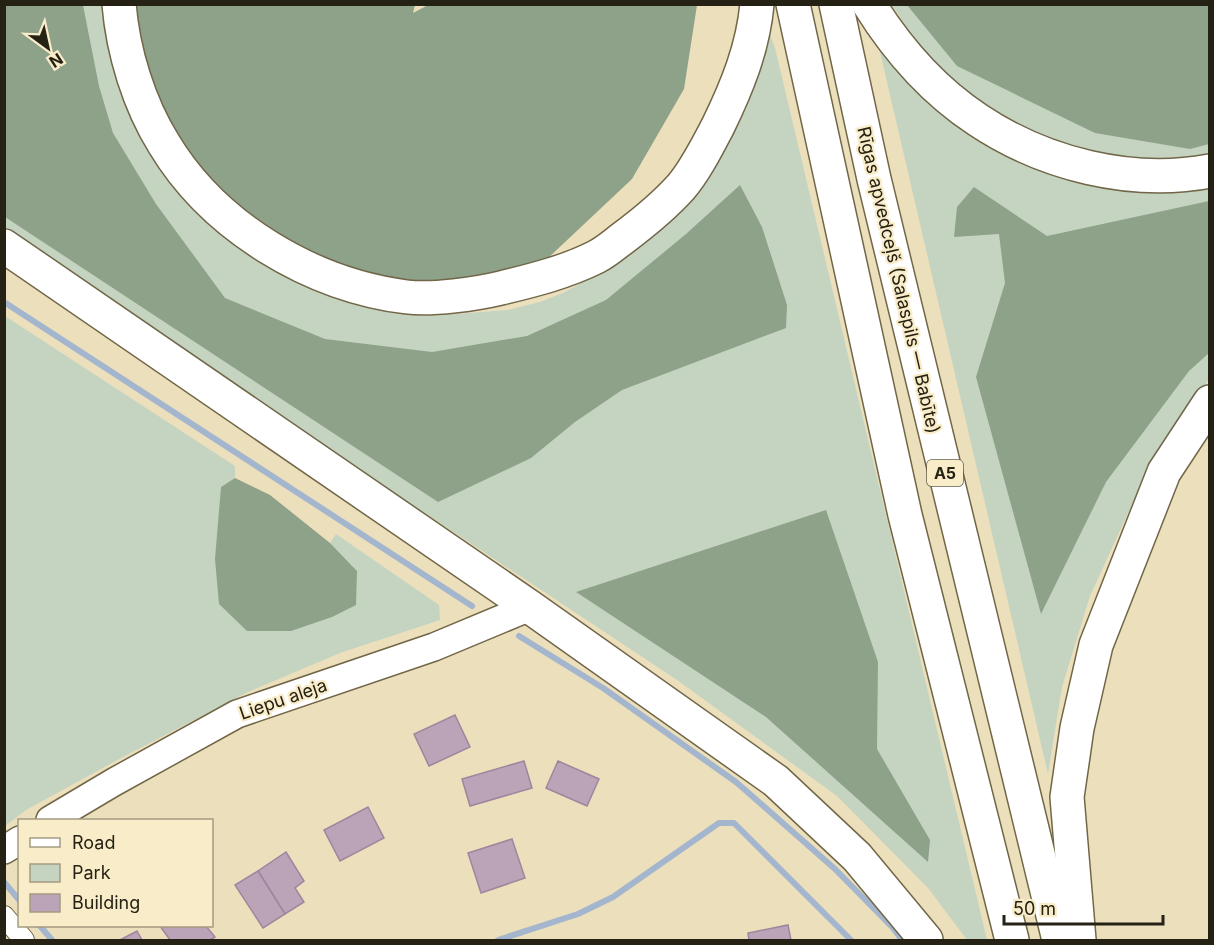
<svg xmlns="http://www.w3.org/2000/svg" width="1214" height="945" viewBox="0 0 1214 945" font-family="Inter,sans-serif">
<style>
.green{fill:#c5d4c1}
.forest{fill:#8ea189}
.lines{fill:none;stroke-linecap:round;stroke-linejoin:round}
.stream{stroke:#a4b5ce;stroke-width:6}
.building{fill:#bba3b8;stroke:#a0859d;stroke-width:1.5}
.street-casing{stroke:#716647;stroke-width:22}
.secondary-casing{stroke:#716647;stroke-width:30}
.highway-casing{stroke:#716647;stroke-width:36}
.street{stroke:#fff;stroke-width:20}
.secondary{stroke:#fff;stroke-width:27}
.highway{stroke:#fff;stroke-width:33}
.labels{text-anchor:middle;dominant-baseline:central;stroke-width:4.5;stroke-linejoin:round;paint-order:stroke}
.shield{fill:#f9ecc9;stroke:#655e4a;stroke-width:1.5}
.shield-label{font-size:16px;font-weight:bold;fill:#252114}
.street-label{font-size:18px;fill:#252114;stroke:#f9ecc9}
</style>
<rect width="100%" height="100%" fill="#ecdfbc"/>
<!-- green -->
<g class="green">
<polygon points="4,5 102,5 110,57 127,106 158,165 173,186 209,225 234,244 279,272 322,293 371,307 429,316 507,310 540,302 565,292 632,254 684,206 714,166 746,109 769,32 775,48 987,940 967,940 928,888 837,796 677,680 5,235"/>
<polygon points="892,5 1209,5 1209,156 1178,161 1115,159 1075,152 1014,128 966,96 924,55"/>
<polygon points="881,45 1009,154 1074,181 1132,189 1209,187 1209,379 1151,463 1090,596 1062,687 1048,774 880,52"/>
<polygon points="5,316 235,466 235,478 221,487 357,571 330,543 336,534 439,605 440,620 340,653 246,693 123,757 26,810 5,826"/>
</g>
<!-- forest -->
<g class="forest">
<polygon points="430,4 697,5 684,89 632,179 547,259 499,276 411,284 325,262 246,215 192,160 167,122 149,75 133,5 415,5 413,13"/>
<polygon points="4,5 83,5 99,86 113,133 156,204 225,298 325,339 432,352 527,336 606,300 686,234 740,185 762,227 787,305 786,328 622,390 575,422 531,458 438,502 5,217"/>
<polygon points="907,5 1209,5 1209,144 1190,149 1095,133 957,66"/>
<polygon points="974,187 1047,236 1209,201 1209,353 1189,371 1106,482 1041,614 976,377 1005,283 999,234 954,237 957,207"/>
<polygon points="235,478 270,495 330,543 357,571 356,605 332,617 291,631 247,631 219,604 215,559 221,487"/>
<polygon points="826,510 878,662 877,749 930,840 928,862 766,717 576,592"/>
</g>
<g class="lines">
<!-- stream -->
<g class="stream">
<polyline points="4,302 472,606"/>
<polyline points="519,636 603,688 736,782 835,869 893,928 902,940"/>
<polyline points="4,882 20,901"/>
<polyline points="40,926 52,940"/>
<polyline points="498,940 578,914 613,897 719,823 734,823 851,940"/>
</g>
</g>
<!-- building -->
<g class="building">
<polygon points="455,715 470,747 429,766 414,734"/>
<polygon points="524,761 532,788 470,806 462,779"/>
<polygon points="558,761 599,779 587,806 546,788"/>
<polygon points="368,807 384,838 340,861 324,830"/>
<polygon points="512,839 525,878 481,893 468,853"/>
<polygon points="286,852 304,881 295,888 304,902 285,914 258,871"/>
<polygon points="258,871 285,914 263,928 235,885"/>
<polygon points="788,925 791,940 749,940 748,933"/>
<polygon points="160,926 206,926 215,937 210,940 170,940"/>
<polygon points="137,931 142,940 120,940"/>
</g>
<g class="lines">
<!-- street casing -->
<g class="street-casing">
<polyline id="street" points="4,916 24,940"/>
</g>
<!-- secondary casing -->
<g class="secondary-casing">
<g id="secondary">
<polyline points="50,820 114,782 237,714 434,647 530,607"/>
<polyline points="4,850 20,840"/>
</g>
</g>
<!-- highway casing -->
<g class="highway-casing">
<g id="highway">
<path d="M119 4C123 52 139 104 164 144 214 227 311 285 407 297 433 300 476 294 501 288 534 280 566 272 596 257 606 252 615 244 623 238 643 223 664 206 681 187 695 171 708 145 718 126 737 87 753 48 757 4"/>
<polyline points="793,4 905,515 1012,940"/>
<polyline points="836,4 874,179 1059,940"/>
<path d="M869 4C897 49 934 91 978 120 1044 164 1131 186 1210 171"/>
<polyline points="4,246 530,607 776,781 857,857 926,940"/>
<polyline points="1079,940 1067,797 1077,728 1096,645 1164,472 1210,402"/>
</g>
</g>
<!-- street -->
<use href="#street" class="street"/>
<!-- secondary -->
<use href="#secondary" class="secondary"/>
<!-- highway -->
<use href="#highway" class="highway"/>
</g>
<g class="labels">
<!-- shield labels -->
<rect class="shield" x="927" y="460" width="36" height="26" rx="4.5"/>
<g class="shield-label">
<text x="945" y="473">A5</text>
</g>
<!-- street labels -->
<g class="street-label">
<text transform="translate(899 280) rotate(77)">Rīgas apvedceļš (Salaspils — Babīte)</text>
<text transform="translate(283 699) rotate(-19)">Liepu aleja</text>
</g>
</g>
<!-- border -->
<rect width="1214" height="945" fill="none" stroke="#252114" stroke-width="12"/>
<!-- legend -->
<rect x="18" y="819" width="195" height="108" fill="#f9ecc9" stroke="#a49b81" stroke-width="1.5"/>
<rect x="30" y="838" width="30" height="9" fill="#ffffff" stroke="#a49b81" stroke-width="1.5"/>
<text x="72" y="849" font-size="18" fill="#252114">Road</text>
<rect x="30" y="864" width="30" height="18" fill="#c5d4c1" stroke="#a49b81" stroke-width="1.5"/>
<text x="72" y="879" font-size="18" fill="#252114">Park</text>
<rect x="30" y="894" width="30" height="18" fill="#bba3b8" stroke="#a49b81" stroke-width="1.5"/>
<text x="72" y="909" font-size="18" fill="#252114">Building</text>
<!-- north arrow -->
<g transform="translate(48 48) rotate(147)" stroke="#f9ecc9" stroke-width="4.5" paint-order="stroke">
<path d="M0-4.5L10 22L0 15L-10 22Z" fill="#252114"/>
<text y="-9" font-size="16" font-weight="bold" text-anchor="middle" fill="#252114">N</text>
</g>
<!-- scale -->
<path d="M1004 915v9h159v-9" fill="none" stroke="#252114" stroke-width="3"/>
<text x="1013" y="915" font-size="18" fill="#252114" stroke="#f9ecc9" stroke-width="4.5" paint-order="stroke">50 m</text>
</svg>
